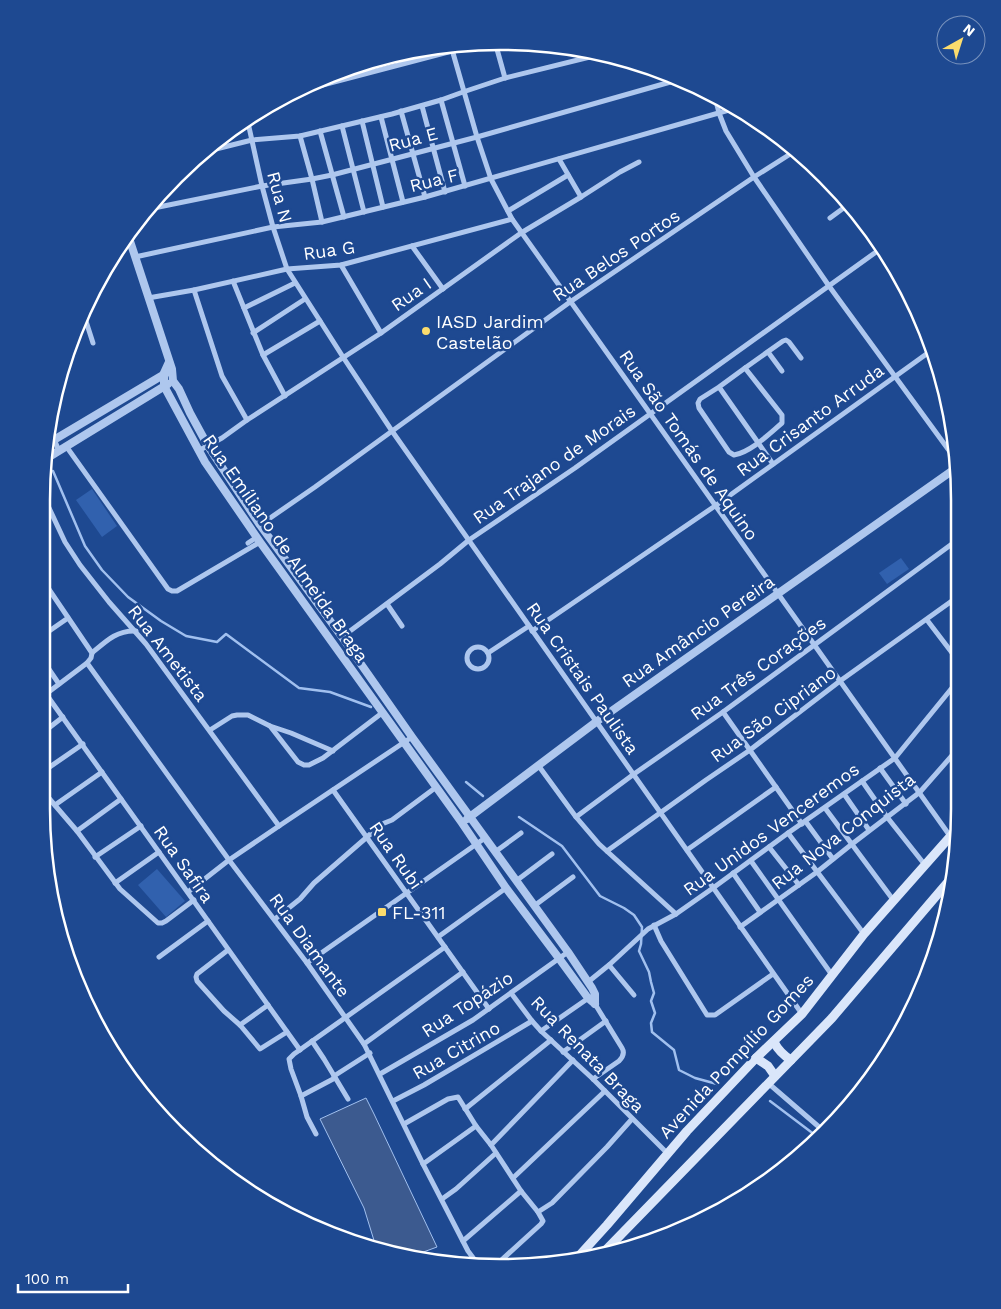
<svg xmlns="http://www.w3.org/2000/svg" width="1001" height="1309" viewBox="0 0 1001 1309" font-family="'Work Sans',sans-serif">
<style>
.green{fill:#3161ae}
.water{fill:#3c5a8f;stroke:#a1c0ef}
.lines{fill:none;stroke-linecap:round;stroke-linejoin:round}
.stream{stroke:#a1c0ef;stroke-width:2.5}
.minor{stroke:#aec7ee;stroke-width:5}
.tertiary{stroke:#aec7ee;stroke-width:8}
.secondary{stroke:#dae6fa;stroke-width:9}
.poi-dot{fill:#fcdc6d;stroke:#1e4991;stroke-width:2}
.labels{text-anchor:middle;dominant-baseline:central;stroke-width:5;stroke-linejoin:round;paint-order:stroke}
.street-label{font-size:18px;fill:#fff;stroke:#1e4991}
.poi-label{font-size:18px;fill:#fff;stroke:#1e4991;text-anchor:start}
.rim{fill:none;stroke:#fff;stroke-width:2.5}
</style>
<rect width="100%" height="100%" fill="#1e4991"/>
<!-- green -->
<g class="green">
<polygon points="92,489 117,526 102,537 76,500"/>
<polygon points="901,558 909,569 887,584 879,573"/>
<polygon points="157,869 185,901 166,917 138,885"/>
</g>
<!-- water -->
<polygon class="water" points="366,1098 374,1114 437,1247 407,1258 376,1247 364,1208 320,1119"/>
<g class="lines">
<!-- stream -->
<g class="stream">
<polyline points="53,471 85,546 102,570 128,597 161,621 186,636 217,642 226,634 299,688 330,692 371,707"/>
<polyline points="466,782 483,796"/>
<polyline points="519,817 562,846 600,896 624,908 634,915 642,927 641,944 639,951 649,972 651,982 654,993 651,1001 655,1013 651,1023 652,1032 674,1050 679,1070 695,1078 717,1084"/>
<polyline points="770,1101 819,1138"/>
</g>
<!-- minor -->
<g class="minor">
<polyline points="495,42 505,78"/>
<polyline points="451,46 477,137 491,179 512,219 950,836"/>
<polyline points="292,93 452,51"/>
<polyline points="715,97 719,113 726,131 754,177 829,286 956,460"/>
<polyline points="441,100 465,186"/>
<polyline points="422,106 445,192"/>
<polyline points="401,111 425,197"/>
<polyline points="381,117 403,202"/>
<polyline points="247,118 262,186 273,227 287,269 343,357 392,431 802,1014"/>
<polyline points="362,121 383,207"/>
<polyline points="342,126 364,212"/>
<polyline points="320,131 344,217"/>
<polyline points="300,136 312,179 322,222"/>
<polyline points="212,150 252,140 300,136 392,114 441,100 463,92 505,78 602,54"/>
<polyline points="559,159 581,197"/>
<polyline points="149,209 262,186 312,179 332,175 477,137 681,79"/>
<polyline points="508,211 568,175"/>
<polyline points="830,218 849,204"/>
<polyline points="412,246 443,289"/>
<polyline points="135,257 273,227 322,222 425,197 736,108"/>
<polyline points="341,265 381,333"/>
<polyline points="233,281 263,355 285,396"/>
<polyline points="194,290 222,376 247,420"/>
<polyline points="148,298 194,290 287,269 341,265 512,219"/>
<polyline points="244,308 295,283"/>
<polyline points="83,312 93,343"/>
<polyline points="253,333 305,299"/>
<polyline points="768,352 782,371"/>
<polyline points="263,355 320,321"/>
<polyline points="745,368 783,341 786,340 789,342 801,358"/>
<path d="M719 387 700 399 698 403 699 408 729 452 734 455C751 452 769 434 782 423V415L745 368 719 387 773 464"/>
<polyline points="49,427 59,451"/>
<polyline points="948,432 953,429"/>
<polyline points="66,446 168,589 172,591 177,591 260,542"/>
<polyline points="198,451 222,438 247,420 381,333 521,233 581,197 620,172 639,162"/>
<polyline points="42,493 65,542 80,565 109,602 146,644 279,826"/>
<polyline points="260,525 315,487 570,302 754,177 795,151"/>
<polyline points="248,543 257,537"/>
<polyline points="387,604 402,626"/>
<polyline points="927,620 956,658"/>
<polyline points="532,631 715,506 932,350"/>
<polyline points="42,636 68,618"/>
<polyline points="342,637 440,564 469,540 575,468 883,247"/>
<circle cx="478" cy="658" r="11"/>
<path d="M92 653C106 641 117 630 136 631"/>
<polyline points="488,653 529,626"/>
<polyline points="42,659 59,684"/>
<polyline points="87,663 229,860 307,963 364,1044 423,1164 468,1251 477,1263"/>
<polyline points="46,694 121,799 300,1050"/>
<polyline points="42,697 87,663 91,658 92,653 42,579"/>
<polyline points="723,712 802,824"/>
<polyline points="270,726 291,733 333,751"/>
<polyline points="210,730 232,716 237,715 248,715 270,726 298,762 304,765 309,765 323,758 382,713"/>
<polyline points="41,734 63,717"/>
<polyline points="538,765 576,817 599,844 676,914"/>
<polyline points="880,768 906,804"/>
<polyline points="41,773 83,744"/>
<polyline points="862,781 887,817 925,865"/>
<polyline points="41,789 77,831 120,889 158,923 162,923 166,921 194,900"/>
<polyline points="333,790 489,1009"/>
<polyline points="844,794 869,830"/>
<polyline points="55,805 102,772"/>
<polyline points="825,808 894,901"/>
<polyline points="576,817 634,774 723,712 956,541"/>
<polyline points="806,822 833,859"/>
<polyline points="77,831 121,799"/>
<polyline points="788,833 864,934"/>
<polyline points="769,847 799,885"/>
<polyline points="687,850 776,787"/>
<polyline points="607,851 706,780 750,750 840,681 956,598"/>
<polyline points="495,852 521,833"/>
<polyline points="95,857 141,826"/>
<polyline points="751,861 832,975"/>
<polyline points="733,873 760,912"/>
<polyline points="516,881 552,854"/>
<polyline points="115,883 159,852"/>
<polyline points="188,892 229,860 279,826 412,737"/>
<polyline points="534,906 573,877"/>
<polyline points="275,919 300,899 314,883 382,824 392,820 435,788"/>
<polyline points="654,925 661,941 707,1015 715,1015 773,974"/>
<polyline points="740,927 817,872 852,844 920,792 956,751"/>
<polyline points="438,937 506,888"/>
<polyline points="228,950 197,974 196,977 197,981 224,1011 240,1025 260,1049 287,1032"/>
<polyline points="159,957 208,921"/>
<polyline points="307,963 485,838"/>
<polyline points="609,965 634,995"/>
<polyline points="588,982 609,965 648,929 676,914 713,888 788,833 895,758 956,683"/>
<polyline points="511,993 532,1021 541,1031 593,1079 668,1154"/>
<polyline points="240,1025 268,1005"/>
<polyline points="541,1031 590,997"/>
<polyline points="312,1041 324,1059 348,1099"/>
<polyline points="364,1044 463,972"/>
<polyline points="563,1052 606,1021"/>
<polyline points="380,1074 473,1020 568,952"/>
<polyline points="334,1076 370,1053"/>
<path d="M593 1079 619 1061C623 1057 625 1053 622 1048L595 1004"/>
<polyline points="768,1083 826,1133"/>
<polyline points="301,1096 335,1078"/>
<polyline points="393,1101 424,1085 532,1021"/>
<polyline points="465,1109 551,1040"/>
<polyline points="404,1124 448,1099 458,1097 476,1126 491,1145 521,1191 538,1212 543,1221 541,1224 496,1265"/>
<polyline points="316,1134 307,1117 301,1096 291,1069 289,1059 294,1054 445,947"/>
<polyline points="491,1145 573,1060"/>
<polyline points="423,1164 476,1126"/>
<polyline points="513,1178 605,1091"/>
<polyline points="442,1199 456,1189 496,1153"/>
<polyline points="538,1212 552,1203 607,1147 632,1119"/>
<polyline points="463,1241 521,1191"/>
</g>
<!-- tertiary -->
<g class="tertiary">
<polyline points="128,235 172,369 173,381 179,389 190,413 208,446 260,525 342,637 412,737 568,952 592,988 595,994 595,1004"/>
<polyline points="169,362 164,373 164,386 205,462 260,542 462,823 506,888 558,957 588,998 595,1004"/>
<polyline points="47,444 168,372"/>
<polyline points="44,460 168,384"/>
<polyline points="467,819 596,722 956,468"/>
</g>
<!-- secondary -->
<g class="secondary">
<path d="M774 1042C778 1050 783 1055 791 1060"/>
<polyline points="756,1058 768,1066 775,1076"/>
<polyline points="604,1252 832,1018 954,875"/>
<polyline points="578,1257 607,1225 687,1131 756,1058 802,1014 864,934 956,830"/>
</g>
</g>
<!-- markers -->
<g class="poi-dot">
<circle cx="426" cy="331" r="5"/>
<rect x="377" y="907" width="10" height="10" rx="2.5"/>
</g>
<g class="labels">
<!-- street labels -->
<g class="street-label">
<text transform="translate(413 139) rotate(-15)">Rua E</text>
<text transform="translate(434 180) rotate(-14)">Rua F</text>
<text transform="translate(280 197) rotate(75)">Rua N</text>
<text transform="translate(329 250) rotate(-8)">Rua G</text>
<text transform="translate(616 255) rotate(-34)">Rua Belos Portos</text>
<text transform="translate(411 294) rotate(-35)">Rua I</text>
<text transform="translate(810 420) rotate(-36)">Rua Crisanto Arruda</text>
<text transform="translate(689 445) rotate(55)">Rua São Tomás de Aquino</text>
<text transform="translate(554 464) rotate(-35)">Rua Trajano de Morais</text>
<text transform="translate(286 548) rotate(55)">Rua Emíliano de Almeida Braga</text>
<text transform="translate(698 631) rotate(-35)">Rua Amâncio Pereira</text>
<text transform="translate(168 653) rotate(52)">Rua Ametista</text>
<text transform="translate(758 668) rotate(-36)">Rua Três Corações</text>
<text transform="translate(583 678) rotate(55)">Rua Cristais Paulista</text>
<text transform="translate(773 714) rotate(-36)">Rua São Cipriano</text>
<text transform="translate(771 829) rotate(-36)">Rua Unidos Venceremos</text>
<text transform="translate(843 831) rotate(-38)">Rua Nova Conquista</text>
<text transform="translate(396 855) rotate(55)">Rua Rubi</text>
<text transform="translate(184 864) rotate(55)">Rua Safira</text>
<text transform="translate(310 945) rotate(54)">Rua Diamante</text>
<text transform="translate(467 1004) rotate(-33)">Rua Topázio</text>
<text transform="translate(456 1050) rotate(-30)">Rua Citrino</text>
<text transform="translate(588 1054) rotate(46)">Rua Renata Braga</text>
<text transform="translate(736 1056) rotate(-47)">Avenida Pompílio Gomes</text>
</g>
<!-- poi labels -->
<g class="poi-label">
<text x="436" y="321">IASD Jardim<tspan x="436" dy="21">Castelão</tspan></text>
<text x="392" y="912">FL-311</text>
</g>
</g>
<!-- crop -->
<path d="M0 0H1001V1309H0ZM500 50H501A450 450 0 0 1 951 500V809A450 450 0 0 1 501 1259H500A450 450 0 0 1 50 809V500A450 450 0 0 1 500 50Z" fill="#1e4991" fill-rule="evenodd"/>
<path class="rim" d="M500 50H501A450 450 0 0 1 951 500V809A450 450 0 0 1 501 1259H500A450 450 0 0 1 50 809V500A450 450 0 0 1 500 50Z"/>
<!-- north arrow -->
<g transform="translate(961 40) rotate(39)"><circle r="24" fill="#1e4991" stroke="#7892bd"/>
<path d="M0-4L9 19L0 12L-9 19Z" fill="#fcdc6d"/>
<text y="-8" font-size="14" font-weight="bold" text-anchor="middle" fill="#ffffff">N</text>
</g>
<!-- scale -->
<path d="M18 1284v8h110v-8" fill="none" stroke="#ffffff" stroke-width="2.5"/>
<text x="25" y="1284" font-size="15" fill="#ffffff" stroke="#1e4991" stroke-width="4" paint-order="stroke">100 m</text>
</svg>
